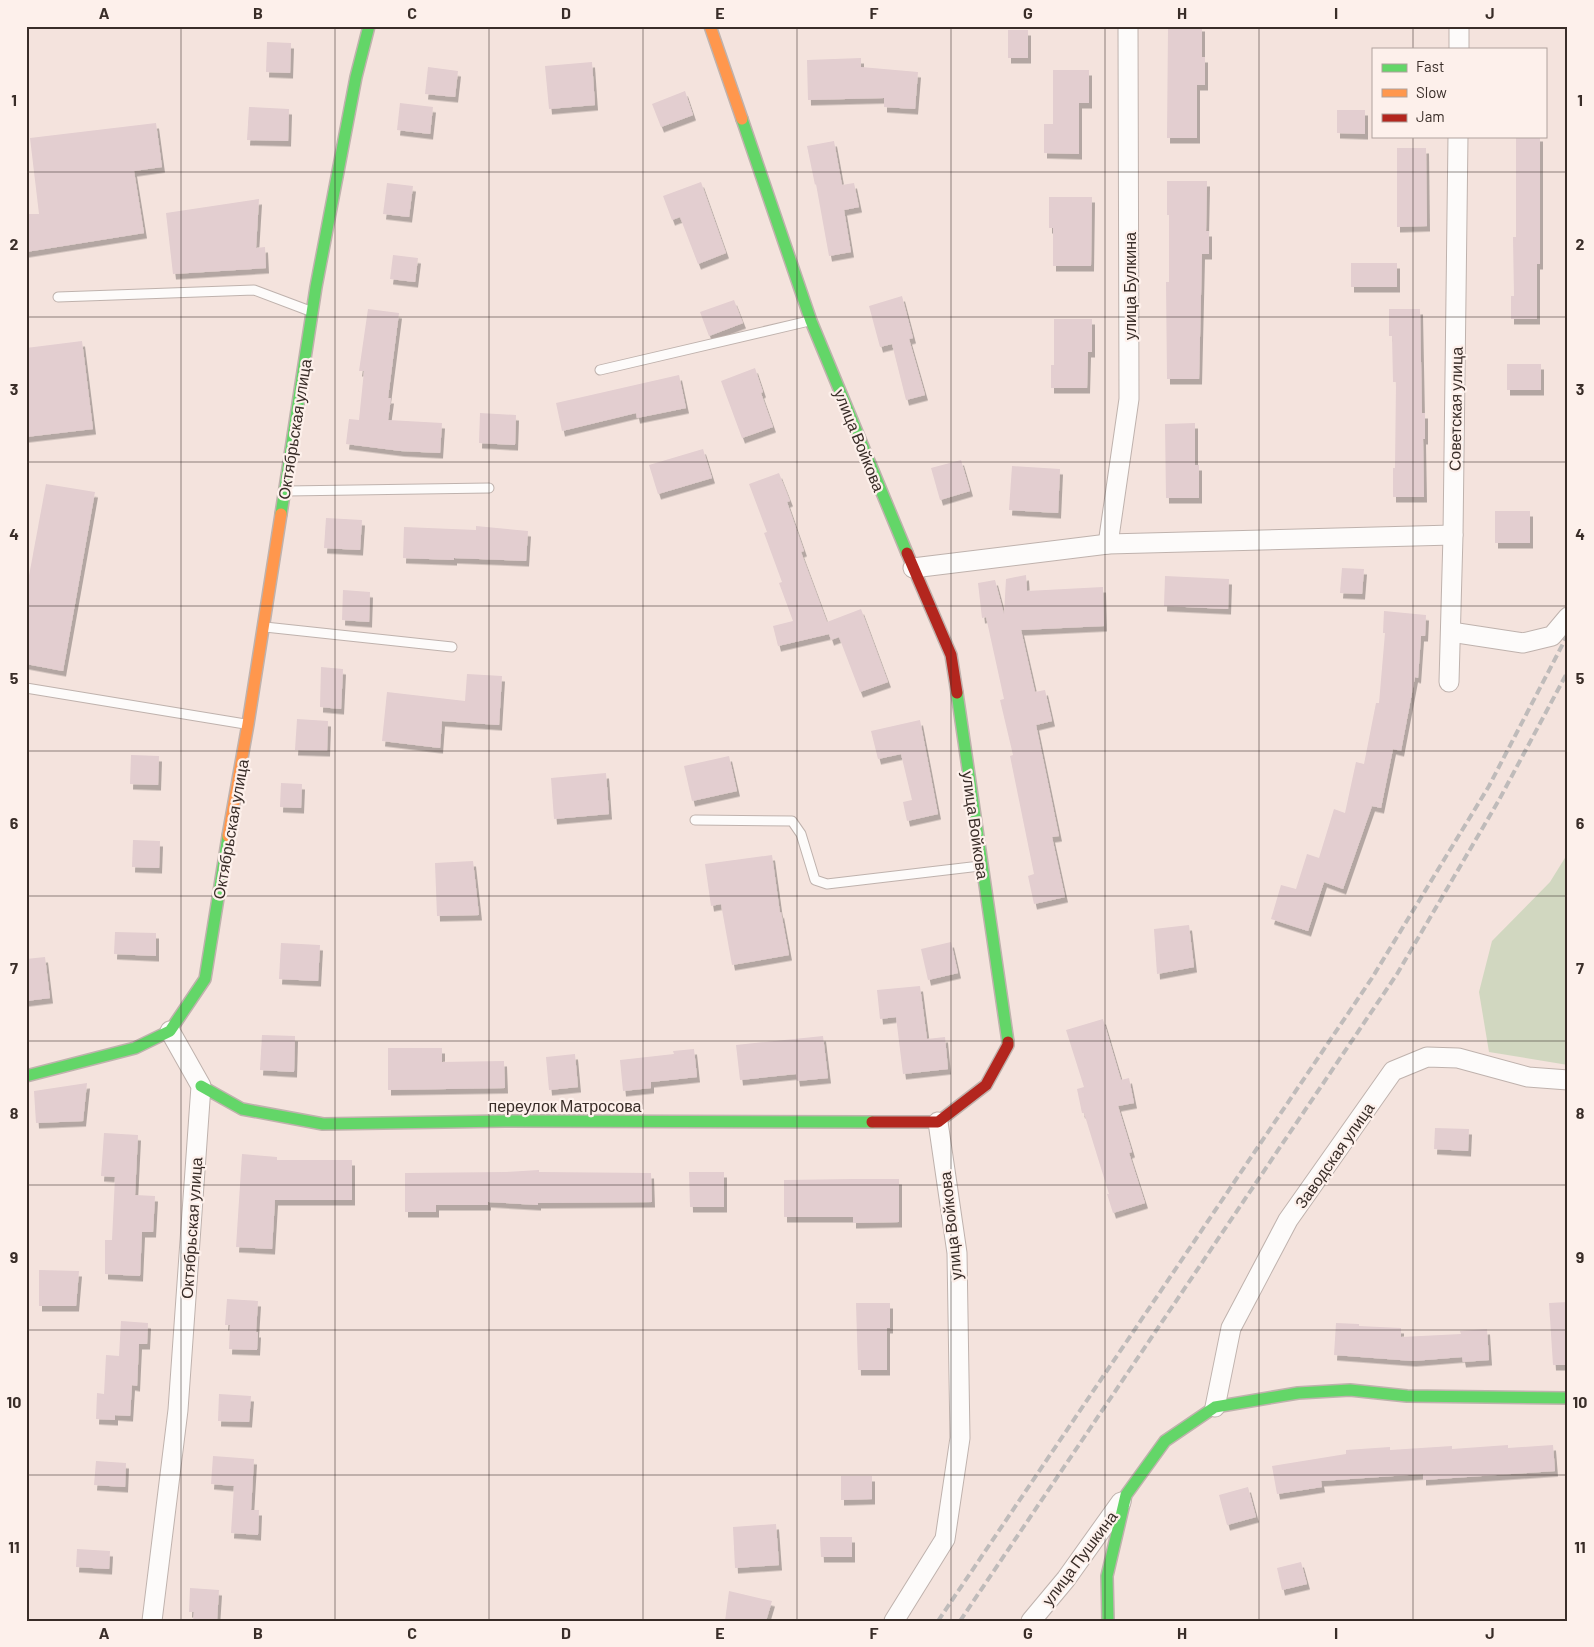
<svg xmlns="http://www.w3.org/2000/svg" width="1594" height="1647" viewBox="0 0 1594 1647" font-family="Barlow,sans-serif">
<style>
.green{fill:#d1d7c0}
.building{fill:#e3ced0;filter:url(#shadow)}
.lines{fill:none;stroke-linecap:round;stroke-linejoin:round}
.lane-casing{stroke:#bfb2ad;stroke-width:11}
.street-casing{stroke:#bfb2ad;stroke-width:21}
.fast-casing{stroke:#bfb2ad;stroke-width:14}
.slow-casing{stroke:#bfb2ad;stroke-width:14}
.jam-casing{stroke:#bfb2ad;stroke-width:14}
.lane{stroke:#fdfbfa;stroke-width:9}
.street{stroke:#fdfbfa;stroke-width:19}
.fast{stroke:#63d668;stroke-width:11}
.slow{stroke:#ff974d;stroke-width:11}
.jam{stroke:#b3261e;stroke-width:11}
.rail{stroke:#bfbbba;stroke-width:4;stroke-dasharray:8 4;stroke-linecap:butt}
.grid{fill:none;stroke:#392d28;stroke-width:1;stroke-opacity:0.55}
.labels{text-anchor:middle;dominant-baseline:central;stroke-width:4.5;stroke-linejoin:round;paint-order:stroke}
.street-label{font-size:16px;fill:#392d28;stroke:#fdf0eb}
.neatline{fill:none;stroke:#392d28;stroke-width:2}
.grid-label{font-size:16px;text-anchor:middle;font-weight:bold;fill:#392d28}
</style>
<defs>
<filter id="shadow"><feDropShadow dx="3" dy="5.5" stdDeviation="0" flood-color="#0004"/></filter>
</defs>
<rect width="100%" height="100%" fill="#f4e3dd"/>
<!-- green -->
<polygon class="green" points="1568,853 1568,1065 1489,1052 1479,992 1492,941 1550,882"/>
<!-- building -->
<g class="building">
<polygon points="1168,26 1202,26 1202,57 1205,57 1205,85 1197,85 1197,138 1167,138"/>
<rect x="1008" y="30" width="20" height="28"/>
<polygon points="267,42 291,43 290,73 266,72"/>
<polygon points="861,58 861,67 918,72 915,109 884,107 884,98 808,100 807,60"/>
<polygon points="592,62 595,105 549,109 545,66"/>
<polygon points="428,67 458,71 455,97 425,94"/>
<polygon points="1053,70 1089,70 1089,103 1079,103 1079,154 1044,153 1044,124 1053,124"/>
<polygon points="685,91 693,115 661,127 652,104"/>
<polygon points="400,103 433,107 430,134 397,130"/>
<polygon points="249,107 289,109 288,141 247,140"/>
<polygon points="1337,110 1365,110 1365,134 1337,133"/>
<polygon points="156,123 162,167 134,171 144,233 26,252 26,214 39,214 30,138"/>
<polygon points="1516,136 1540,136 1540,264 1537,264 1537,319 1511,319 1511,296 1514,296 1513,237 1516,237"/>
<polygon points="834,141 842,185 854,183 859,207 844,210 851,252 829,256 816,184 815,185 807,146"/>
<polygon points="1397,148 1426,148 1427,226 1397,227"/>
<polygon points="1167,181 1207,181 1206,231 1209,231 1209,254 1202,254 1199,379 1167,379 1166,282 1169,282 1169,215 1167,215"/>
<polygon points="701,182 726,253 698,264 680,217 672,220 663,196"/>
<polygon points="387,183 413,186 409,217 383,214"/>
<polygon points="1049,197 1092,197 1091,266 1053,266 1053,228 1049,228"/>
<polygon points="259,199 256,248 265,247 266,268 173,274 166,213"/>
<polygon points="393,255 418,258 415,282 390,279"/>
<rect x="1351" y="263" width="46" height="24"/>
<polygon points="902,296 913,338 909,339 925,395 906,400 892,344 880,347 869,306"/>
<polygon points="734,300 743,323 709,336 700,312"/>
<polygon points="368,309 399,313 388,398 391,398 388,420 442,423 440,453 401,451 346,444 349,419 359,420 364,371 359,371"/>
<polygon points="1389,309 1420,309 1422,413 1425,413 1425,439 1423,439 1424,497 1393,497 1393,468 1395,468 1396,382 1393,382 1392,336 1389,336"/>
<polygon points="1054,319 1092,319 1092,352 1088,352 1087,388 1051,388 1051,365 1054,365"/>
<polygon points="82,341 93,429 26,437 26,348"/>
<rect x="1507" y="364" width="34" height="26"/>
<polygon points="755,368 763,392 761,393 773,427 742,438 721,381"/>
<polygon points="679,375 686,408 637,418 636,413 562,431 556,403"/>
<polygon points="480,413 516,415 515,445 479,443"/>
<polygon points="1195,423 1195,465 1199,465 1199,498 1166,498 1165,424"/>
<polygon points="703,449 712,478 658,494 649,465"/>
<polygon points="961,460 970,491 940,500 931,468"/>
<polygon points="1012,466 1060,469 1058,513 1009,510"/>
<polygon points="779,473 790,501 787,502 804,551 801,552 827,622 861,609 888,682 860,692 839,637 831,640 829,634 778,646 773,626 793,621 779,583 782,582 764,533 767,532 749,484"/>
<polygon points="46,484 95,492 63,671 26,664 26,592"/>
<rect x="1495" y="511" width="35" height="32"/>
<polygon points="326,518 362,520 360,550 324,548"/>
<polygon points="476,526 528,531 526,561 454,558 454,560 403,558 404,527 476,530"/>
<polygon points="1342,568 1364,569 1362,594 1340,593"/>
<polygon points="1026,575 1027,591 1103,587 1104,626 1021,630 1035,692 1045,690 1052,721 1036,725 1059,836 1052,837 1065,897 1034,904 1028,876 1034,874 1010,756 1013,755 1000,700 1004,699 986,617 982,618 978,583 995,580 1004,614 1006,579"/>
<polygon points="1165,576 1229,579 1228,609 1164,606"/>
<polygon points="343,590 370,592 369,622 342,620"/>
<polygon points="1384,611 1426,615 1425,636 1421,636 1418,678 1415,677 1401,751 1393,749 1381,808 1372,806 1343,889 1324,882 1308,931 1271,919 1281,885 1296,889 1307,854 1319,858 1334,809 1345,813 1356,762 1364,764 1376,703 1379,703 1385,633 1383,633"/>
<polygon points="321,667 343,669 341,709 320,707"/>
<polygon points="467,674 502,676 499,725 442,721 440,748 382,741 387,692 465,701"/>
<polygon points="297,719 328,721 327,751 295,750"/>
<polygon points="920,720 938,814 907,821 903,802 912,800 901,754 878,759 871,731"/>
<polygon points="131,755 159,756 158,785 130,784"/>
<polygon points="729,756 737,791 692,801 684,766"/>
<polygon points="606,773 609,814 554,819 551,778"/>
<polygon points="281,783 302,784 301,808 280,807"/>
<polygon points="133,840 160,841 159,868 132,867"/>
<polygon points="772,855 780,913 781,912 789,955 732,965 721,904 711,906 705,864"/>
<polygon points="473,861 479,915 437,916 435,863"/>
<polygon points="1189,925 1194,967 1157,974 1154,929"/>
<polygon points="115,932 156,933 156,956 114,954"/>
<polygon points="951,942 958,973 928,980 921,949"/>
<polygon points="281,943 320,945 318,981 279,979"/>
<polygon points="45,957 50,998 26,1001 26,959"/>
<polygon points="920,986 927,1039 945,1037 948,1069 903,1074 896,1017 880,1019 877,990"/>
<polygon points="1103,1019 1121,1080 1129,1078 1134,1103 1118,1106 1132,1152 1129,1153 1145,1203 1113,1213 1107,1194 1109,1194 1084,1113 1082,1113 1077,1089 1084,1087 1066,1030"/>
<polygon points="262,1035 295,1036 294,1072 260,1070"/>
<polygon points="823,1036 828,1078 797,1081 796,1074 740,1080 736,1045"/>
<polygon points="388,1048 442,1048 442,1062 504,1061 505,1088 388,1090"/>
<polygon points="694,1049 697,1077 651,1082 651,1088 623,1091 620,1060 674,1054 673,1051"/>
<polygon points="575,1054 578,1087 549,1090 546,1057"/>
<polygon points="87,1083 83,1121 36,1123 34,1091"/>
<polygon points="1435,1128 1469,1129 1468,1151 1434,1149"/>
<polygon points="104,1133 138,1135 135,1195 155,1196 153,1232 142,1232 140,1276 105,1274 105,1240 112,1240 115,1177 101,1176"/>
<polygon points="242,1154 277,1157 277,1160 352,1160 352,1200 275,1200 272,1249 236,1247"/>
<polygon points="539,1170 539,1172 651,1173 652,1202 538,1203 538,1205 488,1202 488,1205 436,1205 436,1212 405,1212 405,1173 506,1172"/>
<polygon points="689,1172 724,1172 724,1207 690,1207"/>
<polygon points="853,1179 899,1179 899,1222 853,1223 853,1217 784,1217 784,1180"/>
<polygon points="39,1270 79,1271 76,1306 39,1306"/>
<polygon points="227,1299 258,1301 256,1332 258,1332 257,1350 229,1349 230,1325 225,1325"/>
<polygon points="1568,1302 1568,1365 1553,1365 1549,1303"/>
<polygon points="856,1303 890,1303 890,1328 887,1328 887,1370 858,1370"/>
<polygon points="121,1321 148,1323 147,1344 139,1344 137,1386 132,1385 130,1416 115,1415 115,1420 96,1419 97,1393 104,1394 106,1355 119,1356"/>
<polygon points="1336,1323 1359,1324 1359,1326 1401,1328 1401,1337 1461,1334 1460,1331 1487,1329 1489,1360 1463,1362 1462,1357 1413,1361 1334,1355"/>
<polygon points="219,1394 251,1396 249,1422 218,1421"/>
<polygon points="1508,1445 1508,1448 1553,1445 1555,1471 1423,1480 1423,1474 1321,1481 1322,1487 1277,1494 1272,1466 1346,1454 1346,1450 1390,1447 1390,1450 1452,1446 1452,1449"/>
<polygon points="213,1456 254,1459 251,1510 259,1510 258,1535 231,1533 234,1486 211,1484"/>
<polygon points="96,1461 126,1463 125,1487 94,1485"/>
<polygon points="841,1476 872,1476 872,1499 841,1500"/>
<polygon points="1248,1487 1256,1517 1227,1525 1219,1495"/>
<polygon points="776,1524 779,1565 735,1568 733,1527"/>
<polygon points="820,1537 852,1537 852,1557 821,1557"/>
<polygon points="77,1549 110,1551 109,1569 76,1567"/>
<polygon points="1301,1562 1307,1584 1282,1590 1277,1568"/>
<polygon points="190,1588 219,1590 217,1621 193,1621 194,1612 189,1612"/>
<polygon points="729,1591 772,1601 766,1621 725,1621"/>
</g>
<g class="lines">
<!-- lane casing -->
<g class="lane-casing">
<g id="lane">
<polyline points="58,297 254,290 310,311"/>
<polyline points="600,370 809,321"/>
<polyline points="287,491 489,488"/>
<polyline points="265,627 452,647"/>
<polyline points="26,688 245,724"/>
<polyline points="695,820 792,821 801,834 815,880 827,884 980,866"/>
</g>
</g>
<!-- street casing -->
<g class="street-casing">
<g id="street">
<polyline points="1459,49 1459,26"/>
<polyline points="1108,544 1129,399 1128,26"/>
<polyline points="913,568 1108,544 1453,535"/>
<polyline points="1451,632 1523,643 1552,636 1568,617"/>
<polyline points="1449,682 1453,535 1458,136"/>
<polyline points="1215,1407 1231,1328 1288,1220 1393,1071 1427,1057 1458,1058 1528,1077 1568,1080"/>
<polyline points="152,1621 178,1410 201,1086 170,1031"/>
<polyline points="894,1621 945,1539 960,1438 957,1253 938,1122"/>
<polyline points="1031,1621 1066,1579 1121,1502"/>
</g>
</g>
<!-- fast casing -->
<g class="fast-casing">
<g id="fast">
<polyline points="742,119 811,321 907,553"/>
<polyline points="281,514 316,287 356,77 369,26"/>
<polyline points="957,693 1008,1042"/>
<polyline points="26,1076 135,1048 170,1031 205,979 228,836"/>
<polyline points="201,1086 242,1109 323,1124 505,1121 872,1122"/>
<polyline points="1108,1621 1107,1576 1126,1495 1165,1441 1215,1407 1298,1393 1350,1390 1407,1396 1568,1398"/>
</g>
</g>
<!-- slow casing -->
<g class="slow-casing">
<g id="slow">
<polyline points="710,26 742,119"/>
<polyline points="228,836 248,724 281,514"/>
</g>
</g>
<!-- jam casing -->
<g class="jam-casing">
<g id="jam">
<polyline points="907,553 951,655 957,693"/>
<polyline points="872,1122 938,1122 986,1085 1008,1045 1008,1042"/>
</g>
</g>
<!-- lane -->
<use href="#lane" class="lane"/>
<!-- street -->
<use href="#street" class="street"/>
<!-- fast -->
<use href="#fast" class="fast"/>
<!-- slow -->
<use href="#slow" class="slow"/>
<!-- jam -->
<use href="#jam" class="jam"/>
<!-- rail -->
<g class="rail">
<polyline points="938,1621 1372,978 1489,786 1568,634"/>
<polyline points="960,1621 1397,974 1499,800 1568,671"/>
</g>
</g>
<!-- grid -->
<path class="grid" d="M181 26V1621M335 26V1621M489 26V1621M643 26V1621M797 26V1621M951 26V1621M1105 26V1621M1259 26V1621M1413 26V49M1413 136V1621M26 172H1568M26 317H1568M26 462H1568M26 606H1568M26 751H1568M26 896H1568M26 1041H1568M26 1185H1568M26 1330H1568M26 1475H1568"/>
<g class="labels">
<!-- street labels -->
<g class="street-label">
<text transform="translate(1129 286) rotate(-90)">улица Булкина</text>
<text transform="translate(1455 409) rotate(-89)">Советская улица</text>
<text transform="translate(294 429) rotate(-81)">Октябрьская улица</text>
<text transform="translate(860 440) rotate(68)">улица Войкова</text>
<text transform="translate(976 825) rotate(82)">улица Войкова</text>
<text transform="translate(230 829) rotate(-80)">Октябрьская улица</text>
<text x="565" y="1105">переулок Матросова</text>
<text transform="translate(1334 1155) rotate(-55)">Заводская улица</text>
<text transform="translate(950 1226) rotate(-96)">улица Войкова</text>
<text transform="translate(191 1228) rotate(-86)">Октябрьская улица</text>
<text transform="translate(1079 1558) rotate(-53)">улица Пушкина</text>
</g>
</g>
<!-- border -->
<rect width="1594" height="1647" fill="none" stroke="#fdf0eb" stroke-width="55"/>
<!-- legend -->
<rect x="1372" y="48" width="175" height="90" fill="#fdf0eb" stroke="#afa29d"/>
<rect x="1382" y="64" width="25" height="8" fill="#63d668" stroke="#afa29d"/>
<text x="1416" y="72" font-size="15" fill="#392d28">Fast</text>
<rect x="1382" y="89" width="25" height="8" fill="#ff974d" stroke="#afa29d"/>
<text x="1416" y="98" font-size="15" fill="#392d28">Slow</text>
<rect x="1382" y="114" width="25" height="8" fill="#b3261e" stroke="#afa29d"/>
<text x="1416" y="122" font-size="15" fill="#392d28">Jam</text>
<rect x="28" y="28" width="1538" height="1592" class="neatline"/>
<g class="grid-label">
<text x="104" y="19">A</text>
<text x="258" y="19">B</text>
<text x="412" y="19">C</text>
<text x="566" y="19">D</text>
<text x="720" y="19">E</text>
<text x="874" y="19">F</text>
<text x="1028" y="19">G</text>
<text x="1182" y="19">H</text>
<text x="1336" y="19">I</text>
<text x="1490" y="19">J</text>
<text x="14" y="106">1</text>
<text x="1580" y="106">1</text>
<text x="14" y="250">2</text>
<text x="1580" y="250">2</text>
<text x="14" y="395">3</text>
<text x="1580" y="395">3</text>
<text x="14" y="540">4</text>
<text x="1580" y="540">4</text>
<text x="14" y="684">5</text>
<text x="1580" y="684">5</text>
<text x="14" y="829">6</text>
<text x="1580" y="829">6</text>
<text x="14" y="974">7</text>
<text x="1580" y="974">7</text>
<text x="14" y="1119">8</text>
<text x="1580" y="1119">8</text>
<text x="14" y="1263">9</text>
<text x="1580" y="1263">9</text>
<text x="14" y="1408">10</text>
<text x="1580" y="1408">10</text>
<text x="14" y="1553">11</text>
<text x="1580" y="1553">11</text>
<text x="104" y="1639">A</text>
<text x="258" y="1639">B</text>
<text x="412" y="1639">C</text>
<text x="566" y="1639">D</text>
<text x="720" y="1639">E</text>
<text x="874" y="1639">F</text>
<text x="1028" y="1639">G</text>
<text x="1182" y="1639">H</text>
<text x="1336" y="1639">I</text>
<text x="1490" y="1639">J</text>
</g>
</svg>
